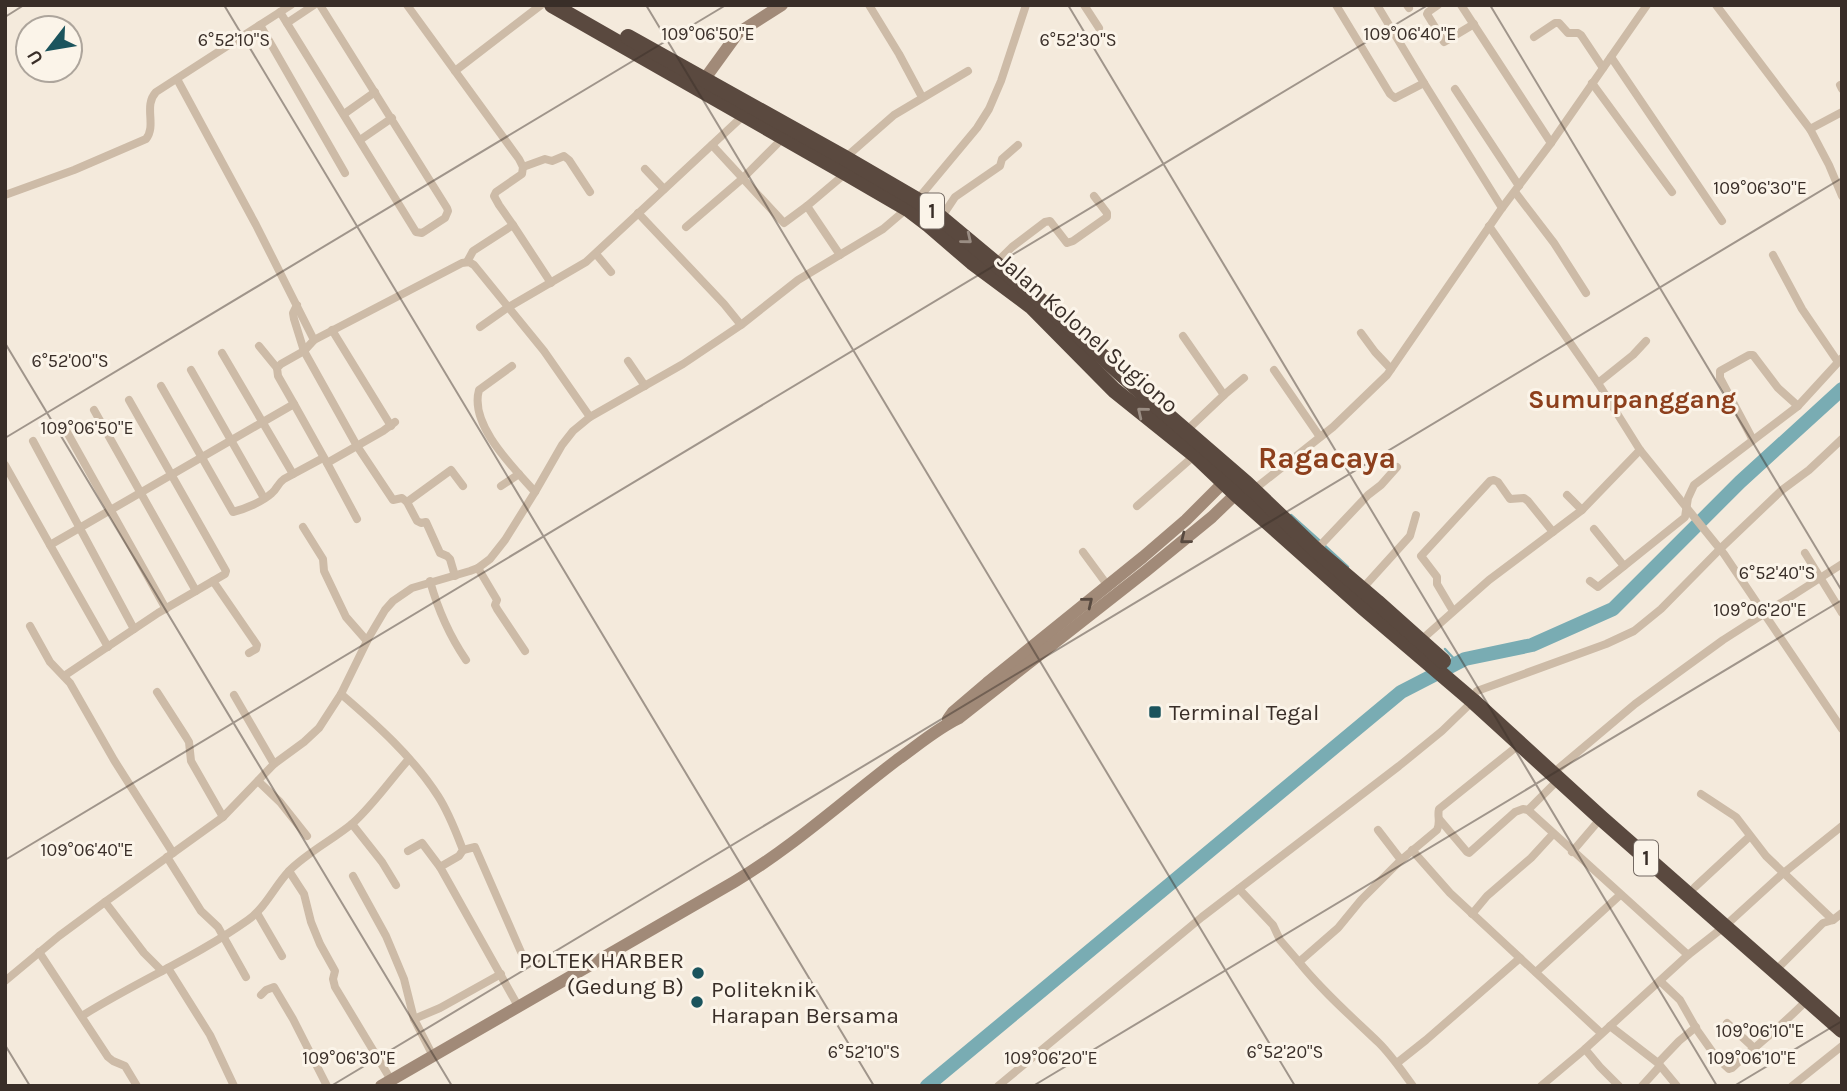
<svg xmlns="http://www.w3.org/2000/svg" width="1847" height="1091" viewBox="0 0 1847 1091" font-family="Karla,sans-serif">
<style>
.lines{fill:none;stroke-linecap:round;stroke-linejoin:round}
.stream{stroke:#79acb3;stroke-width:2.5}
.river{stroke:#79acb3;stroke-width:14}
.street{stroke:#cdbba7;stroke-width:8}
.secondary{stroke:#a18a78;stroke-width:12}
.highway{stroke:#5a493f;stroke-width:16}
.oneway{stroke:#9a8d83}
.oneway2{stroke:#584a40}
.ticks{fill:none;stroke:#392e28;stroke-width:2;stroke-opacity:0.45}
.poi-dot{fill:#1b545d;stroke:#fbf4e9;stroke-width:2.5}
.labels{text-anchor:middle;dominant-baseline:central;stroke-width:6;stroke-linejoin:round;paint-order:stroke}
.shield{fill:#fbf4e9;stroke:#736962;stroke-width:2}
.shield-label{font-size:21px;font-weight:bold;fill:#392e28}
.street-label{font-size:23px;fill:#392e28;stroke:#fbf4e9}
.poi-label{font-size:23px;fill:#392e28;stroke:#fbf4e9;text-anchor:start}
.quarter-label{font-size:26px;font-weight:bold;fill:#8d3f1c;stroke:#fbf4e9}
.district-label{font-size:30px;font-weight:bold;fill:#8d3f1c;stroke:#fbf4e9}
.ticks-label{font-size:18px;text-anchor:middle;fill:#392e28;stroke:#fbf4e9;stroke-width:6;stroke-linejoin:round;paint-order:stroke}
</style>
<rect width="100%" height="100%" fill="#f4eadc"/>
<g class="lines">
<!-- stream -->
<g class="stream">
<polyline points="1291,515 1320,541"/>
<polyline points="1324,545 1348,567"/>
<polyline points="1445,649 1458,663"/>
</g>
<!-- river -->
<polyline class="river" points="927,1086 1401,692 1465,659 1532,645 1613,609 1740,482 1842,389"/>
<!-- street -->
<g class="street">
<polyline points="407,5 519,159 523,167 522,174 496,192 494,196 499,205 513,225 473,251 467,262"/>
<polyline points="869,5 899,54 922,97"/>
<polyline points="1084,5 1099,28"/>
<polyline points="1336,5 1390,94 1395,98 1424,83 1502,208"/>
<polyline points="1377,5 1424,83"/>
<polyline points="1407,5 1409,8"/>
<polyline points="1438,5 1428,12 1427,14 1444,42 1474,24"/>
<polyline points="1461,5 1551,143"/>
<polyline points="1716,5 1810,129 1829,165 1842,196"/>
<polyline points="280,12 416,232 422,233 445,218 448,211 447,208 320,5"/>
<polyline points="287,23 314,5"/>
<polyline points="260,25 345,173"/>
<polyline points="1534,37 1555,23 1559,23 1568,33 1578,33 1581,35 1603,68"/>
<polyline points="1611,57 1722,221"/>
<polyline points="455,71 541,5"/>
<polyline points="177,79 256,225 314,340 304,351 281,364 277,368 278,376 294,404"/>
<polyline points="1592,83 1672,192"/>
<polyline points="1840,85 1842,89"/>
<polyline points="1455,89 1519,186"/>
<polyline points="344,114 375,92"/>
<polyline points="1810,129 1842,112"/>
<polyline points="360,140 392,118"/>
<polyline points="712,145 784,223 807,206 840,255"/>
<polyline points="845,158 894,115 968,71"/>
<polyline points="523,167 545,159 552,161 564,156 569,160 590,192"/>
<polyline points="645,169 664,189"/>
<polyline points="1515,192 1554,243 1586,293"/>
<path d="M5 195 74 170 146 139C157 125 143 106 156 92L291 5"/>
<polyline points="807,206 846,173"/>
<polyline points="638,213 724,304 741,325"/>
<polyline points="941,218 955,197 1000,166 1002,159 1018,145"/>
<polyline points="513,225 551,283"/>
<polyline points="1489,226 1598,383 1640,450 1724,554 1842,729"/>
<polyline points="686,227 742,179 784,137"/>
<polyline points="596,254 611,272"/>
<polyline points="1773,255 1802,309 1838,362"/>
<polyline points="996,263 1012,247 1045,222 1050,221 1067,243 1073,241 1107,217 1107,213 1094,196"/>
<polyline points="297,305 293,313 294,319 304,351 357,446 393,500 402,498 407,502"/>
<polyline points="480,327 507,308 586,262 744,115"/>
<polyline points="332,330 391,426"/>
<polyline points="1361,333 1375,352 1391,369"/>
<polyline points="1183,336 1224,395 1186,431"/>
<polyline points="314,340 462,263 469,262 474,265 544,351 590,417"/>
<polyline points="259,346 277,368"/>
<polyline points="222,353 293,474"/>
<polyline points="628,361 645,386"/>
<path d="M512 366 479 390C469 425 514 468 535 492"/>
<polyline points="191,370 264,498"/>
<polyline points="1274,370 1320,437"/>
<polyline points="1598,383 1633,355 1646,341"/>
<path d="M161 386 233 512C245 509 262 502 272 493 277 489 278 483 284 479L323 458"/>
<polyline points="1224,395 1244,378"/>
<polyline points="94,410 196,591"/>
<polyline points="63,425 166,609"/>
<polyline points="1753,440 1720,378 1720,371 1749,355 1753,355 1778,388 1798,406"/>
<polyline points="33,441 134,629"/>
<polyline points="327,463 357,519"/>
<polyline points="5,465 50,545"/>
<polyline points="501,486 519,474"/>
<polyline points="1252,491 1333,427 1387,375 1502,208 1551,143 1647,5"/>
<polyline points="1567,495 1582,510"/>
<polyline points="1137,506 1195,455"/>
<polyline points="303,527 323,559 324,571 346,617 367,641"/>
<polyline points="1594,529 1624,566"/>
<polyline points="1316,550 1368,495 1381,485 1397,467"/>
<polyline points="1083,552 1108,586"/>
<polyline points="1805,553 1842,613"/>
<polyline points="478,568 497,600 495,605 497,609 525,651"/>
<polyline points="455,576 450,559 447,556 440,553 426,522 421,523 417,521 407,502 451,470 463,486"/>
<polyline points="213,581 257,645 256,649 249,653"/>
<path d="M430 581C438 610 449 635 466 660"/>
<polyline points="1590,581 1598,587 1684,518 1685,517 1688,498 1694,485 1798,406 1842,358"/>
<polyline points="1362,589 1410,536 1416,515"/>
<polyline points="1453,611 1437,584 1437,577 1421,556 1490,481 1494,480 1498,482 1510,499 1524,498 1528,501 1553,532"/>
<polyline points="30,626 50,662 70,683 114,760 173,853"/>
<polyline points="1420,641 1489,580 1582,510 1640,450"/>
<polyline points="108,647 50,545 294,404 327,463 383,431 395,422"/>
<polyline points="64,676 158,613 225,574 226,571 129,400"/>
<polyline points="1477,691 1606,644 1634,631 1661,609 1720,549 1782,490 1809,470 1842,439"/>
<polyline points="157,692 186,737 189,742 191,761 223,817"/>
<polyline points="234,695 274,764"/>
<polyline points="1559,768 1635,704 1723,640 1842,564"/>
<polyline points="258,781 280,802 307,836"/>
<polyline points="1701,794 1736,817 1766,856 1833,920"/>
<polyline points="1528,810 1688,955"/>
<polyline points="1440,820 1467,852 1469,853 1515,812 1523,809 1528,810 1559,779"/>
<polyline points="352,824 382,862 396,885"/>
<polyline points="1378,830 1401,860"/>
<polyline points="463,850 475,847 521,952"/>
<polyline points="1412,850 1450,893 1601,1033"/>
<polyline points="408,851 422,843 440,867"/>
<polyline points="1572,852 1601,818"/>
<polyline points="167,857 201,911 218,927 246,977"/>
<polyline points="289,871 304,894 311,922 320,944 335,971 333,979 335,987 391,1080"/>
<polyline points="353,876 386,936 404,979 414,1019 440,1008 501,974"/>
<polyline points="1695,887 1749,837"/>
<polyline points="1239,889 1273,925 1280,940 1299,962"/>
<polyline points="257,913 282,956"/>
<polyline points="1472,914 1487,896 1531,858 1553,834"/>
<polyline points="39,952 108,1057 113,1061 125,1066 137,1086"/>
<polyline points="1781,965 1823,923 1833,920 1842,913"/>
<polyline points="168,968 210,1035 234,1086"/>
<polyline points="162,971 144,953 105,902 223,817 274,764 304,742 319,728 341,694"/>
<polyline points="1536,972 1620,895"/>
<polyline points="5,981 59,936 105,902"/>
<path d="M1660 981 1680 1000 1697 1030 1716 1057 1729 1069 1732 1068C1757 1045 1784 1024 1808 999"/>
<polyline points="261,995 266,990 274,987 293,1019 327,1086"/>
<path d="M518 1006 440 867 459 856 463 850C456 832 449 813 438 796 413 757 376 724 341 694L369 637 385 610 393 601 412 588 470 571 478 568 490 559 505 540 535 492 562 445 573 431 590 417 683 364 741 325 798 280 883 229 917 200 977 128 989 109 1001 81 1026 5"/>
<path d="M82 1016C136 982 196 957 248 920 266 907 274 887 289 871 305 854 334 839 353 823 374 804 390 780 409 759"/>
<polyline points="414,1019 433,1056"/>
<polyline points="1727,1023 1754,1048"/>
<polyline points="1610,1026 1658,1063 1677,1086"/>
<polyline points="1585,1049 1600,1067 1619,1086"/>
<polyline points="1397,1063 1426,1040 1520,958"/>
<polyline points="1658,1063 1679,1041 1696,1027"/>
<polyline points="998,1086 1202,917 1399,766 1442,731 1473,701"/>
<path d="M1413 1086C1402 1071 1392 1056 1379 1043 1352 1017 1323 992 1299 962L1338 928 1361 900 1401 860 1437 830C1441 822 1437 816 1439 809L1520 744"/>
<polyline points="1541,1086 1585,1049 1688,955 1725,926 1781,875 1842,826"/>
<polyline points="1642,1086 1660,1066"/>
<polyline points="1792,1086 1842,1046"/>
</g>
<!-- secondary -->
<g class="secondary">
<polyline points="701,84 738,33 782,5"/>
<polyline points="948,719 953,712 987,683 1143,557 1186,520 1228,478"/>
<path d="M381 1086 734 882C793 847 843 801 897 760 917 746 936 729 959 718L1146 571 1212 517 1241 489"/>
</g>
<!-- highway -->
<g class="highway">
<polyline points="552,5 846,173 908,209 929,225 972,262 1031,306 1114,390 1195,455 1236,494 1364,608 1473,701 1601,818 1842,1030"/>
<polyline points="628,37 845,158 917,200 941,218 1048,307 1150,400 1246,483 1316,550 1377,602 1443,661"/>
</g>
</g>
<!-- one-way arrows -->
<defs><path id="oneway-chevron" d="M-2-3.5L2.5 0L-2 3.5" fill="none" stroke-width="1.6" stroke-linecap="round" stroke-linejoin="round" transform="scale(1.75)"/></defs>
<g class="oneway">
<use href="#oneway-chevron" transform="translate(967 239) rotate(39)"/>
<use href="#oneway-chevron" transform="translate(1142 412) rotate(-141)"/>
</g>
<g class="oneway2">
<use href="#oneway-chevron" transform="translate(1185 539) rotate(141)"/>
<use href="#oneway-chevron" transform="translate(1088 602) rotate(-39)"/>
</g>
<!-- ticks -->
<path class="ticks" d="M224 5 874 1086M646 5 1295 1086M1068 5 1717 1086M1490 5 1842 591M5 17 24 5M5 343 452 1086M5 438 726 5M5 860 1428 5M5 1045 30 1086M331 1086 1842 178M1033 1086 1842 600M1734 1086 1842 1021"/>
<!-- markers -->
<g class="poi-dot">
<rect x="1148" y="705" width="14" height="14" rx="3.5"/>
<circle cx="698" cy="973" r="7"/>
<circle cx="697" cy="1002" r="7"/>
</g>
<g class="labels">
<!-- shield labels -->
<g class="shield">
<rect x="920" y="193.5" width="24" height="35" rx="5"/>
<rect x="1634" y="840.5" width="24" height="35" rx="5"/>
</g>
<g class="shield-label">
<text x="932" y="211">1</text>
<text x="1646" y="858">1</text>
</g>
<!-- street labels -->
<g class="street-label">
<text transform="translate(1088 333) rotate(41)">Jalan Kolonel Sugiono</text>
</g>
<!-- poi labels -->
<g class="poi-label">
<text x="1169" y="712">Terminal Tegal</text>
<text x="684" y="960" text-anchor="end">POLTEK HARBER<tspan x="684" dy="26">(Gedung B)</tspan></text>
<text x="711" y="989">Politeknik<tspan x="711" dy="26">Harapan Bersama</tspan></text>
</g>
<!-- quarter labels -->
<g class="quarter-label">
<text x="1632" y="399">Sumurpanggang</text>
</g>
<!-- district labels -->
<g class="district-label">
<text x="1327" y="458">Ragacaya</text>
</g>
</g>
<g class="ticks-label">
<text x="1410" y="40">109°06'40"E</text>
<text x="708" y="40">109°06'50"E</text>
<text x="234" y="46">6°52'10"S</text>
<text x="1078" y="46">6°52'30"S</text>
<text x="1760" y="194">109°06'30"E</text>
<text x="70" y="367">6°52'00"S</text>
<text x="87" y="434">109°06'50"E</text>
<text x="1777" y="579">6°52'40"S</text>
<text x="1760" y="616">109°06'20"E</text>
<text x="87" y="856">109°06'40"E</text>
<text x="1760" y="1037">109°06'10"E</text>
<text x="864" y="1058">6°52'10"S</text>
<text x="1285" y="1058">6°52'20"S</text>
<text x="349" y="1064">109°06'30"E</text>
<text x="1051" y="1064">109°06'20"E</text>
<text x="1752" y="1064">109°06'10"E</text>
</g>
<!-- border -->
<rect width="1847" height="1091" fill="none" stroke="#392e28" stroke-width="14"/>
<!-- north arrow -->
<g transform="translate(49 49) rotate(239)"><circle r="33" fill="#fbf4e9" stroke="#ada59c" stroke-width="2"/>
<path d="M0-5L12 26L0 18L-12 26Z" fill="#1b545d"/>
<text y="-10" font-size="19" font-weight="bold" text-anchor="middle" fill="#392e28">U</text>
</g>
</svg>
